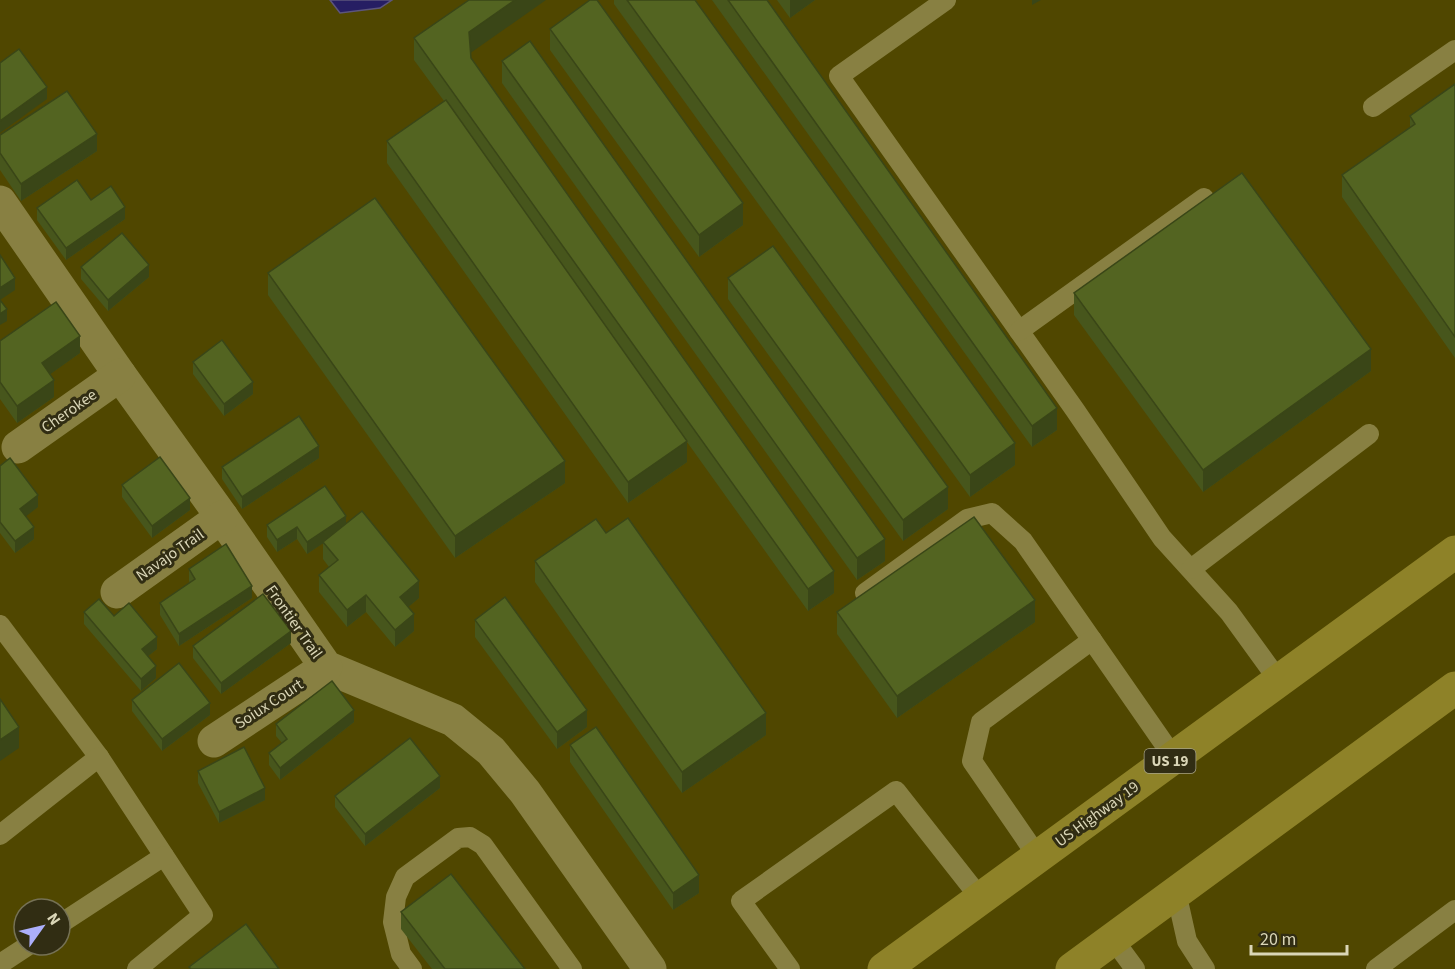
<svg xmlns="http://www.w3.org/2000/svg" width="1455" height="969" viewBox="0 0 1455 969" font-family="'Source Sans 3',sans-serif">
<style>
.water{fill:#261e63;stroke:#5c557c;stroke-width:1.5}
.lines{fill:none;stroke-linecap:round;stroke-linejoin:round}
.service{stroke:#888042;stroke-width:20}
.minor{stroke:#888042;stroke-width:33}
.trunk{stroke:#8e8228;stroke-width:33}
.wall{fill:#47561c}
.shaded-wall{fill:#3a4617}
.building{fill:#536421;stroke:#3a4617;stroke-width:1.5}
.labels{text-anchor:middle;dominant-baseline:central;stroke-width:6;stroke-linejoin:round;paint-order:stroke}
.shield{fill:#312d13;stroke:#a7a386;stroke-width:1.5}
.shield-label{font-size:15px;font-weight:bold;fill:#dad6b7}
.street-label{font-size:16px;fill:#dad6b7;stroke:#312d13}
</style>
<rect width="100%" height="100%" fill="#504700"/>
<!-- water -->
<polygon class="water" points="330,0 392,0 380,8 340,13"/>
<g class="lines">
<!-- service -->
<g class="service">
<polyline points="946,0 839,76 1075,410 1162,538 1229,612 1279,681"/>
<polyline points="1373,107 1455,50"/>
<polyline points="1019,331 1204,198"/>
<polyline points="1191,569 1369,434"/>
<polyline points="865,593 967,519 992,513 1023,541 1092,640"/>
<polyline points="0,625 99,757"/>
<polyline points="0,835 99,757 203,915 137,969"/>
<polyline points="1038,857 972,761 981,722 1092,640 1174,758"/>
<polyline points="1176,892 1187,941 1205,969"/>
<polyline points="60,924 164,856"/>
<polyline points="1113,939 1135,969"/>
<polyline points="0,964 29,945"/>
<polyline points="412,969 401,954 393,922 396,897 405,877 458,838 470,837 483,845 572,969"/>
<polyline points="790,969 741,901 896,791 981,899"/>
<polyline points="1376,969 1455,910"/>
</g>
<!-- minor -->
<g class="minor">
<polyline points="0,202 120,375 222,517 326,667 453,720 491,751 525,792 650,969"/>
<polyline points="18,447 120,375"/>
<polyline points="117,592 222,517"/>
<polyline points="214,741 326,667"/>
</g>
<!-- trunk -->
<g class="trunk">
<polyline points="884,969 1455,552"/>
<polyline points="1072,969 1455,688"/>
</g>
</g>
<!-- wall -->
<g class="wall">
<polygon points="614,0 695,0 1015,465 970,497 614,4"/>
<polygon points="712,0 767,0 1057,430 1032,447"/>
<polygon points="777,0 815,0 790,18"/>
<polygon points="550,29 743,225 699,257 550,50"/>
<polygon points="414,38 471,53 471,58 834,593 808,611 687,442 687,462 628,503 387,163 387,141 444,101 414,60"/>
<polygon points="502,61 885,561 857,580 502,83"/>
<polygon points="1455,84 1455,358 1342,197 1342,175 1410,127 1410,116"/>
<polygon points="0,135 97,151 21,201 0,170"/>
<polygon points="91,200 125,219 66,260 37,220 37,208"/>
<polygon points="81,267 149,277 108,311 81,279"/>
<polygon points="268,273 565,483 455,558 268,295"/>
<polygon points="728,278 948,509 903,541 728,299"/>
<polygon points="1074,293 1371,371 1203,492 1074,315"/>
<polygon points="0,341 80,353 50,374 54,397 17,423 0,399"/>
<polygon points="193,362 253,394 224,416 193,374"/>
<polygon points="319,458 242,509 222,479 222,467"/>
<polygon points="0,466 38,507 25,516 34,539 15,553 0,533"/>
<polygon points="122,485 190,510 152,538 122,497"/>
<polygon points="346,524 419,598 408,607 414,631 395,647 366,612 347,627 319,592 319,575 329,567 323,559 323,543 307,554 297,539 277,552 267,537 267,525"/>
<polygon points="606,533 766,735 682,793 535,582 535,561"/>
<polygon points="189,569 252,598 179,646 160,615 160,603 190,583 189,581"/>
<polygon points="84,612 114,616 157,649 148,656 156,678 141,691 84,624"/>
<polygon points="837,612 1035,622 897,718 837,634"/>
<polygon points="475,620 587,727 557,749 475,637"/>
<polygon points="291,643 221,694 193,658 193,646"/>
<polygon points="132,700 210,715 162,751 132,711"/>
<polygon points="354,722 280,780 269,765 269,753 282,743 276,736 276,724"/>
<polygon points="570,745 699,893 673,910 570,762"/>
<polygon points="198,771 265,800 219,823 198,783"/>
<polygon points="440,788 365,846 335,807 335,796"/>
<polygon points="401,912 525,969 432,969 401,929"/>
</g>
<!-- shaded-wall -->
<g class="shaded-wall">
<polygon points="515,0 546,0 469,54 469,32"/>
<polygon points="790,0 815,0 790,18"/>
<polygon points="1032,0 1041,0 1032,5"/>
<polygon points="47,87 47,99 0,133 0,121"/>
<polygon points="97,134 97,151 21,201 21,184"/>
<polygon points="743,203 743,225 699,257 699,235"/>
<polygon points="125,207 125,219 66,260 66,248"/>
<polygon points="149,265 149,277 108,311 108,300"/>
<polygon points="15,278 15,290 0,300 0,288"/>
<polygon points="7,309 7,321 0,325 0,314"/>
<polygon points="80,336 80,353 42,380 42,363"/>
<polygon points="1371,349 1371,371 1203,492 1203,470"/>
<polygon points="54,380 54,397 17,423 17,406"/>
<polygon points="253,382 253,394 224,416 224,404"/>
<polygon points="1057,408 1057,430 1032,447 1032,426"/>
<polygon points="687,441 687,462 628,503 628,482"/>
<polygon points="1015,443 1015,465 970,497 970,475"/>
<polygon points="319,446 319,458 242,509 242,497"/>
<polygon points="565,461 565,483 455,558 455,536"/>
<polygon points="948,487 948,509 903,541 903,520"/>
<polygon points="38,495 38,507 20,521 20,509"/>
<polygon points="190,498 190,510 152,538 152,526"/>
<polygon points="346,516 346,528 307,554 307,542"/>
<polygon points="34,527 34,539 15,553 15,541"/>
<polygon points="297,527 297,539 277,552 277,540"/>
<polygon points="885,539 885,561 857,580 857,558"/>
<polygon points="834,571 834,593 808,611 808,589"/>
<polygon points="419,581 419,598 400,614 400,597"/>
<polygon points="252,586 252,598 179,646 179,634"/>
<polygon points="366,595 366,612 347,627 347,610"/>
<polygon points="1035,600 1035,622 897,718 897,696"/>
<polygon points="414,614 414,631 395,647 395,630"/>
<polygon points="291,631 291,643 221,694 221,683"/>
<polygon points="157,637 157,649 142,661 142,649"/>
<polygon points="156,666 156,678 141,691 141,679"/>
<polygon points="210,703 210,715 162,751 162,739"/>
<polygon points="354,710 354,722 280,780 280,768"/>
<polygon points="587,710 587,727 557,749 557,732"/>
<polygon points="766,713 766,735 682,793 682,772"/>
<polygon points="19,727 19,748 0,761 0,740"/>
<polygon points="440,776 440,788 365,846 365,834"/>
<polygon points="265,788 265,800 219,823 219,812"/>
<polygon points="699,875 699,893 673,910 673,893"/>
</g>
<!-- building -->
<g class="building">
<polygon points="469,0 515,0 469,32 471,58 834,571 808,589 414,38"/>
<polygon points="590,0 597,0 743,203 699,235 550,29"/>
<polygon points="627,0 695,0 1015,443 970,475"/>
<polygon points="728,0 767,0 1057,408 1032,426"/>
<polygon points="530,41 885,539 857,558 502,61"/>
<polygon points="19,49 47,87 0,121 0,63"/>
<polygon points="1455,84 1455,337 1342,175 1415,124 1410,116"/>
<polygon points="67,91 97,134 21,184 0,153 0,135"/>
<polygon points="446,100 687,441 628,482 387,141"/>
<polygon points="1242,173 1371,349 1203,470 1074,293"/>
<polygon points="77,180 91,200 111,186 125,207 66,248 37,208"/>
<polygon points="375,198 565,461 455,536 268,273"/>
<polygon points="122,233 149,265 108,300 81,267"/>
<polygon points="773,246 948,487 903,520 728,278"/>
<polygon points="0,255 15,278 0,288"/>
<polygon points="0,300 7,309 0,314"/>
<polygon points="56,302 80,336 42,363 54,380 17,406 0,382 0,341"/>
<polygon points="222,340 253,382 224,404 193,362"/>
<polygon points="299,416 319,446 242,497 222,467"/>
<polygon points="160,457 190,498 152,526 122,485"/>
<polygon points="10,458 38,495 20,509 34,527 15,541 0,522 0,466"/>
<polygon points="325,486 346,516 307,542 297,527 277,540 267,525"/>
<polygon points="362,511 419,581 400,597 414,614 395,630 366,595 347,610 319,575 338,560 323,542"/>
<polygon points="974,517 1035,600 897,696 837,612"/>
<polygon points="628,518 766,713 682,772 535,561 596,519 606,533"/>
<polygon points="226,544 252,586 179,634 160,603 195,579 189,569"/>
<polygon points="263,594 291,631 221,683 193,646"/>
<polygon points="505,597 587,710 557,732 475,620"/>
<polygon points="99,599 114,616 129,603 157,637 142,649 156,666 141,679 84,612"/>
<polygon points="179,663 210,703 162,739 132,700"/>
<polygon points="332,681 354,710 280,768 269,753 287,739 276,724"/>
<polygon points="0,699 19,727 0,740"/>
<polygon points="596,727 699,875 673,893 570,745"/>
<polygon points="410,738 440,776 365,834 335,796"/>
<polygon points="244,747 265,788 219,812 198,771"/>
<polygon points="451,874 525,969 445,969 401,912"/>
<polygon points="246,924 279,969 191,969 189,967"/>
</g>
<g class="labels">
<!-- shield labels -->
<rect class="shield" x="1144.5" y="749" width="51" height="24" rx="4.5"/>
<g class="shield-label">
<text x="1170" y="761">US 19</text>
</g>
<!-- street labels -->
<g class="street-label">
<text transform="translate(69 411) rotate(-35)">Cherokee</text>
<text transform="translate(170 555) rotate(-35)">Navajo Trail</text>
<text transform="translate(294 622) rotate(55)">Frontier Trail</text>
<text transform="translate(269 704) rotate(-33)">Soiux Court</text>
<text transform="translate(1097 814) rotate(-36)">US Highway 19</text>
</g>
</g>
<!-- north arrow -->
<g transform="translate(42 927) rotate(56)"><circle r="28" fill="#312d13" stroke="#757155" stroke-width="1.5"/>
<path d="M0-4.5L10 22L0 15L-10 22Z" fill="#acaffb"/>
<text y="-9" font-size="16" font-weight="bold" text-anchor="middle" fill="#dad6b7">N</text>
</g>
<!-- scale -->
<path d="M1251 945v9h96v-9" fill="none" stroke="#dad6b7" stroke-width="3"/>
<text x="1260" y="945" font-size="18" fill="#dad6b7" stroke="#312d13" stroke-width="4.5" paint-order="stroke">20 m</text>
</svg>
